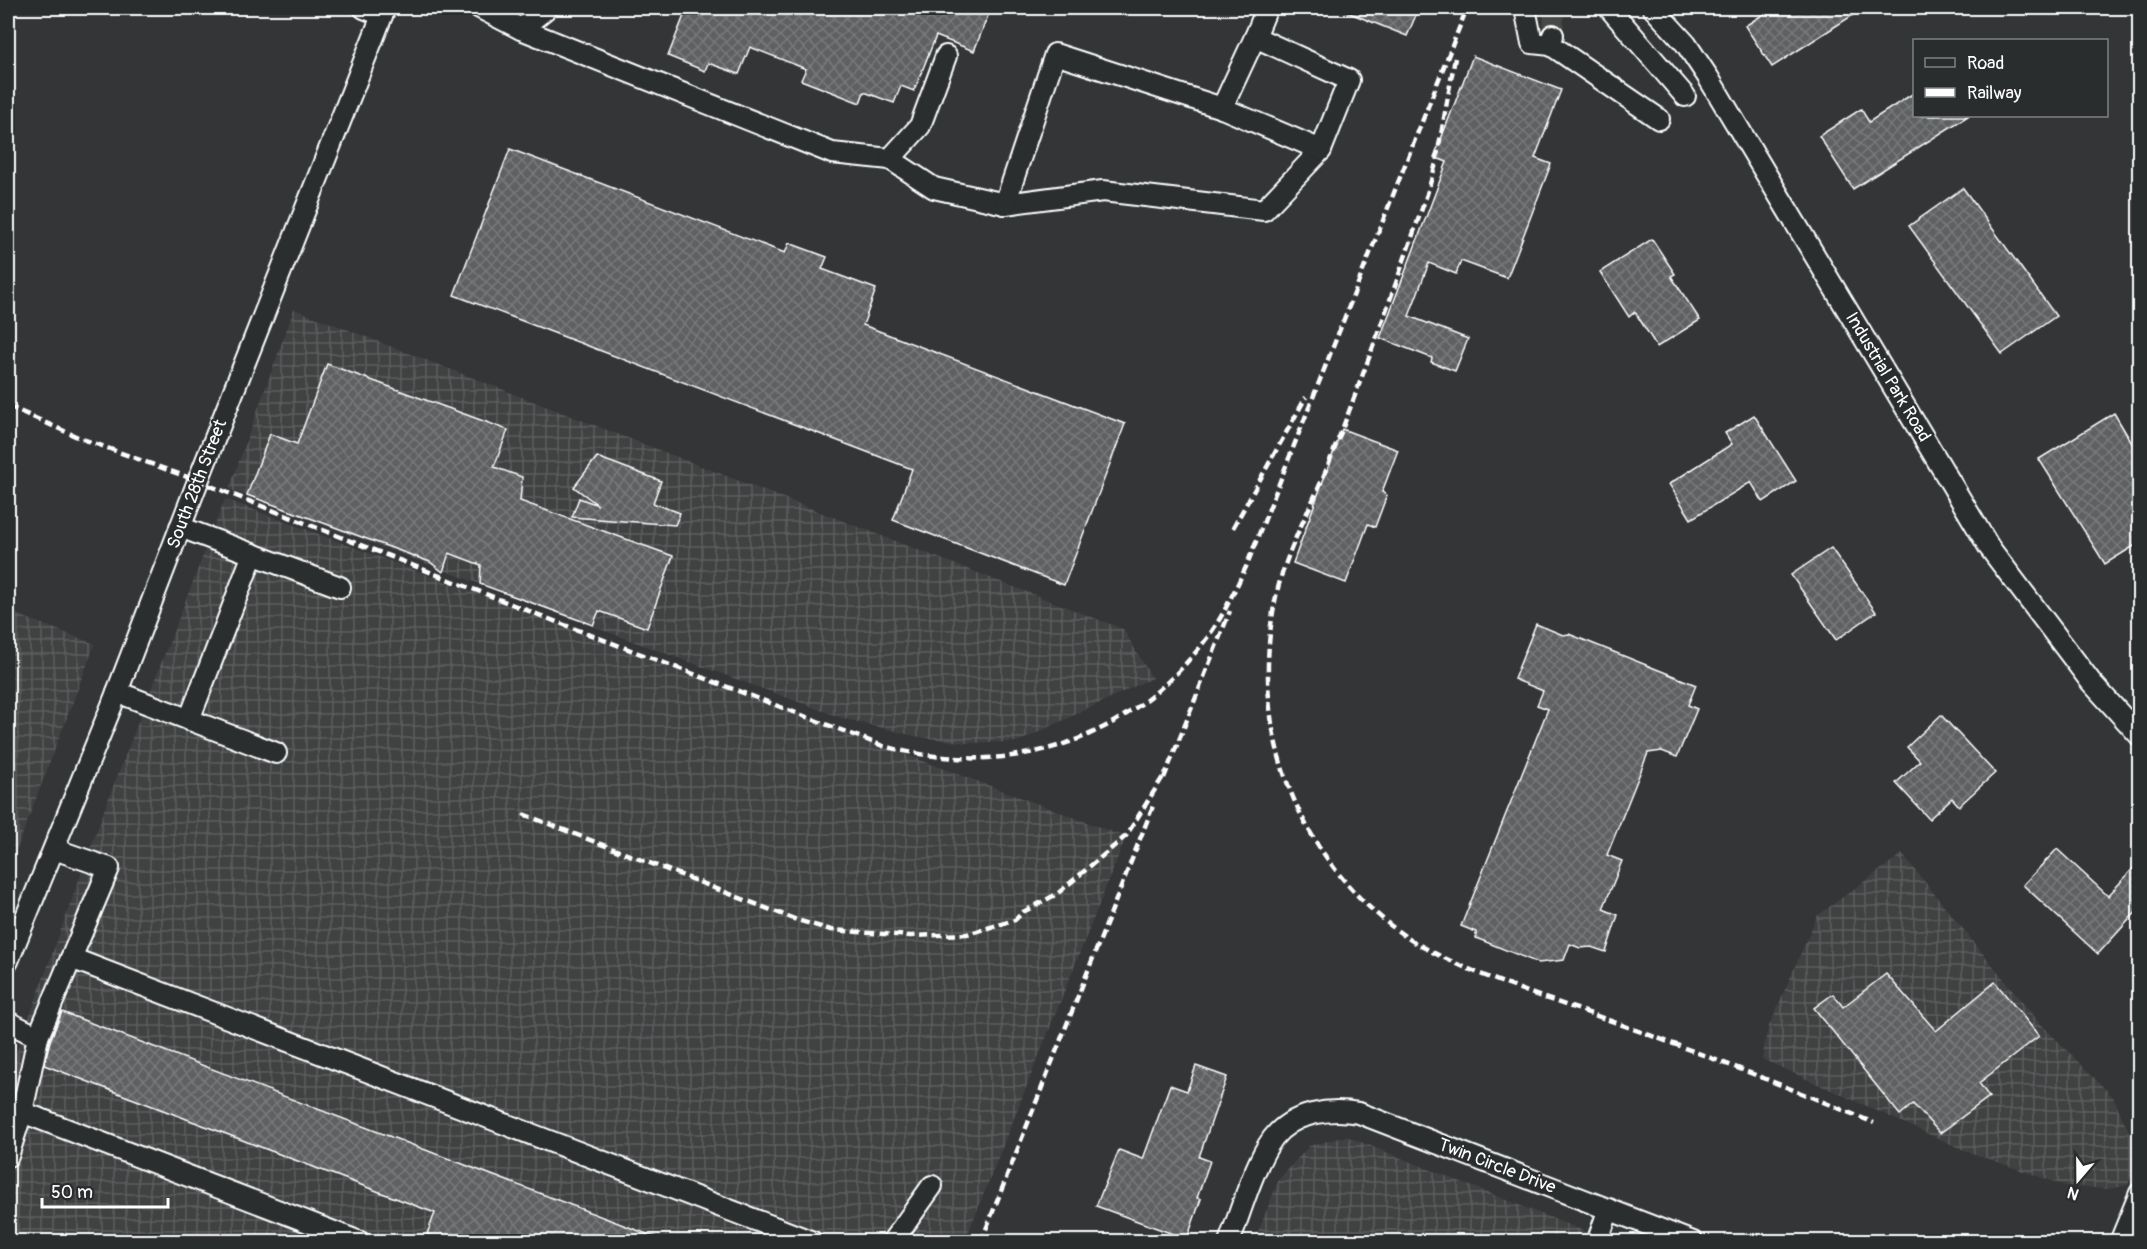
<svg xmlns="http://www.w3.org/2000/svg" width="2147" height="1249" viewBox="0 0 2147 1249" font-family="Pangolin,sans-serif">
<style>
.industrial{fill:url(#industrial-grid)}
.building{fill:url(#building-cross-hatch);stroke:#fff;stroke-width:1.5}
.lines{fill:none;stroke-linecap:round;stroke-linejoin:round}
.minor-tunnel{stroke:#47494a;stroke-width:20;stroke-dasharray:20 10;stroke-linecap:butt}
.minor-casing{stroke:#fff;stroke-width:24}
.minor{stroke:#2a2d2e;stroke-width:20}
.rail{stroke:#fff;stroke-width:4.5;stroke-dasharray:9 4.5;stroke-linecap:butt}
.labels{text-anchor:middle;dominant-baseline:central;stroke-width:4.5;stroke-linejoin:round;paint-order:stroke}
.street-label{font-size:18px;fill:#fff;stroke:#2a2d2e}
</style>
<defs>
<pattern id="industrial-grid" width="8" height="8" patternUnits="userSpaceOnUse" patternTransform="scale(1.5)"><rect width="8" height="8" fill="#404243"/><path d="M0 4h8M4 0v8" fill="none" stroke="#5d5e5f"/></pattern>
<pattern id="building-cross-hatch" width="8" height="8" patternUnits="userSpaceOnUse" patternTransform="scale(1.5)"><rect width="8" height="8" fill="#5f6162"/><path d="M0 0l8 8M0 8l8-8" fill="none" stroke="#77797a"/></pattern>
</defs>
<rect width="100%" height="100%" fill="#333536"/>
<filter id="ink" filterUnits="userSpaceOnUse"><feTurbulence type="fractalNoise" baseFrequency=".0167" numOctaves="2"/><feDisplacementMap in="SourceGraphic" scale="12" xChannelSelector="R" yChannelSelector="G"/><feConvolveMatrix kernelMatrix="1 2 1 2 8 2 1 2 1" color-interpolation-filters="sRGB"/></filter>
<g filter="url(#ink)">
<!-- industrial -->
<g class="industrial">
<polygon points="294,309 1123,629 1152,678 1018,742 966,743 914,736 842,718 575,620 229,489"/>
<polygon points="225,499 1126,837 965,1241 8,1241 8,1076 106,805"/>
<polygon points="8,611 95,644 8,872"/>
<polygon points="1902,854 2038,1021 2113,1097 2139,1153 2128,1185 2109,1189 2066,1186 1966,1151 1762,1059 1767,1031 1817,916"/>
<polygon points="1346,1136 1609,1241 1254,1242 1279,1179 1309,1146"/>
</g>
<!-- building -->
<g class="building">
<polygon points="687,8 991,8 974,51 936,36 914,91 901,86 894,103 864,92 860,103 801,80 806,69 750,47 739,74 708,63 705,71 668,56"/>
<polygon points="1337,8 1419,8 1407,36"/>
<polygon points="1773,8 1864,8 1772,67 1745,26"/>
<polygon points="1473,56 1561,90 1535,158 1551,164 1507,278 1461,261 1456,274 1429,263 1409,316 1468,339 1455,371 1431,362 1432,358 1380,338 1447,162 1434,157"/>
<polygon points="1914,93 1914,116 1968,116 1853,189 1819,136 1861,109 1869,122"/>
<polygon points="510,149 785,253 789,243 827,257 822,269 876,289 863,325 1125,424 1064,585 893,520 912,469 454,295"/>
<polygon points="1963,188 2056,316 2002,354 1909,226"/>
<polygon points="1652,239 1675,274 1671,276 1700,320 1657,347 1635,312 1629,317 1600,272"/>
<polygon points="327,364 508,430 494,467 522,477 520,501 673,556 647,628 599,611 593,625 480,584 481,565 449,553 443,572 430,562 247,495 270,434 297,444"/>
<polygon points="2114,413 2139,455 2139,543 2105,564 2039,459"/>
<polygon points="1754,415 1796,481 1763,502 1751,482 1691,519 1669,484 1732,444 1725,433"/>
<polygon points="1342,429 1398,450 1382,492 1387,495 1375,527 1368,524 1346,583 1293,563"/>
<polygon points="597,457 661,481 653,503 680,513 675,525 572,517 579,498 598,505 574,487"/>
<polygon points="1831,548 1876,612 1836,640 1791,575"/>
<polygon points="1536,624 1563,635 1569,634 1696,685 1688,705 1697,709 1677,757 1662,751 1648,753 1607,855 1622,861 1603,909 1618,915 1606,952 1591,947 1580,948 1570,944 1564,960 1538,963 1476,938 1476,932 1461,926 1548,709 1537,705 1543,691 1514,679"/>
<polygon points="1941,715 1995,773 1959,806 1952,798 1929,819 1896,783 1920,761 1907,747"/>
<polygon points="2057,849 2108,896 2139,862 2139,909 2098,954 2023,885"/>
<polygon points="1886,974 1936,1031 1995,982 2039,1036 1979,1083 1989,1097 1940,1133 1913,1104 1900,1115 1814,1008 1833,994 1843,1007"/>
<polygon points="62,1012 663,1240 663,1242 504,1242 485,1234 482,1242 429,1242 431,1236 427,1234 435,1213 44,1065 50,1041"/>
<polygon points="1196,1066 1227,1077 1199,1157 1210,1161 1197,1198 1201,1199 1187,1239 1096,1206 1119,1150 1143,1159 1170,1085 1187,1091"/>
</g>
<g class="lines">
<!-- minor-tunnel -->
<polyline class="minor-tunnel" points="1553,35 1554,8"/>
<!-- minor casing -->
<g class="minor-casing">
<g id="minor">
<polyline points="364,8 382,15"/>
<polyline points="480,8 521,29 832,153 890,159 920,126 946,56"/>
<polyline points="1525,8 1532,43 1551,45"/>
<polyline points="1611,8 1610,9 1685,96"/>
<polyline points="1653,8 1686,44 1708,77 1989,547 2091,682 2140,736"/>
<polyline points="521,29 547,8"/>
<polyline points="1553,35 1551,45 1659,119"/>
<polyline points="1222,108 1255,37"/>
<polyline points="890,159 934,188 1005,204 1103,191 1264,210 1321,150 1349,80 1255,37 1267,8"/>
<polyline points="1005,204 1055,54 1222,108 1321,150"/>
<polyline points="180,527 340,587"/>
<polyline points="117,692 276,753"/>
<polyline points="189,720 253,554"/>
<polyline points="71,958 813,1242"/>
<polyline points="8,961 112,705 198,481 385,8"/>
<polyline points="8,1022 38,1037 22,1112 8,1156"/>
<polyline points="38,1037 109,868 54,849"/>
<polyline points="22,1112 360,1242"/>
<polyline points="892,1242 932,1186"/>
<path d="M1229 1242C1241 1211 1254 1164 1273 1138 1293 1112 1330 1108 1359 1113L1693 1242"/>
<polyline points="1597,1242 1609,1209"/>
<polyline points="2120,1242 2140,1193"/>
</g>
</g>
<!-- minor -->
<use href="#minor" class="minor"/>
<!-- rail -->
<g class="rail">
<path d="M1455 58 1435 167 1427 194C1396 284 1364 374 1329 463 1312 506 1288 546 1277 592 1251 706 1281 820 1365 903 1382 919 1402 936 1423 947 1484 980 1550 999 1614 1022 1702 1054 1789 1087 1874 1123"/>
<path d="M8 406 80 438 198 481 562 624 883 746C1010 780 1127 744 1207 638 1223 617 1234 591 1246 567L1467 8"/>
<polyline points="1233,528 1306,397"/>
<polyline points="1164,778 1230,611"/>
<polyline points="523,814 797,920 831,930 911,936 967,934 1015,920 1023,912 1057,894 1126,836 1166,772"/>
<polyline points="981,1242 1153,806"/>
</g>
</g>
</g>
<g class="labels">
<!-- street labels -->
<g class="street-label">
<text transform="translate(1888 377) rotate(59)">Industrial Park Road</text>
<text transform="translate(197 484) rotate(-69)">South 28th Street</text>
<text transform="translate(1497 1166) rotate(21)">Twin Circle Drive</text>
</g>
</g>
<!-- margin -->
<rect width="2147" height="1249" fill="none" stroke="#2a2d2e" stroke-width="30"/>
<rect x="15" y="15" width="2117" height="1219" fill="none" stroke="#fff" stroke-width="2" filter="url(#ink)"/>
<!-- legend -->
<rect x="1913" y="39" width="195" height="78" fill="#2a2d2e" stroke="#7f8182" stroke-width="1.5"/>
<rect x="1925" y="58" width="30" height="9" fill="#2a2d2e" stroke="#7f8182" stroke-width="1.5"/>
<text x="1967" y="69" font-size="18" fill="#ffffff">Road</text>
<rect x="1925" y="88" width="30" height="9" fill="#ffffff" stroke="#7f8182" stroke-width="1.5"/>
<text x="1967" y="99" font-size="18" fill="#ffffff">Railway</text>
<!-- north arrow -->
<g transform="translate(2078 1180) rotate(200)" stroke="#2a2d2e" stroke-width="4.5" paint-order="stroke">
<path d="M0-4.5L10 22L0 15L-10 22Z" fill="#ffffff"/>
<text y="-9" font-size="16" font-weight="bold" text-anchor="middle" fill="#ffffff">N</text>
</g>
<!-- scale -->
<path d="M42 1198v9h126v-9" fill="none" stroke="#ffffff" stroke-width="3"/>
<text x="51" y="1198" font-size="18" fill="#ffffff" stroke="#2a2d2e" stroke-width="4.5" paint-order="stroke">50 m</text>
</svg>
